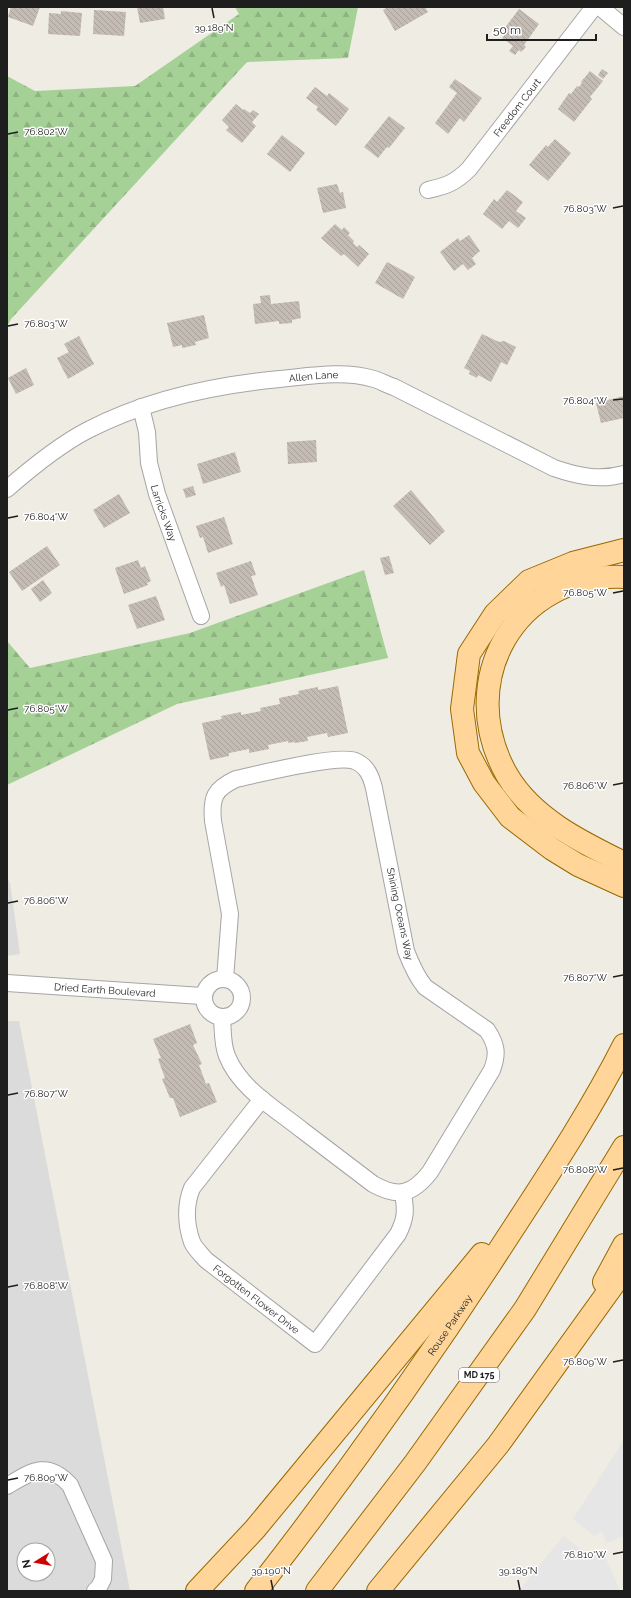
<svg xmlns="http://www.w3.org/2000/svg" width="631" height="1598" viewBox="0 0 631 1598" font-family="Raleway,sans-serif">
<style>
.residential{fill:#dcdbdb;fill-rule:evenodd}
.forest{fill:url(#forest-firs)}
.parking{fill:#e6e6e6}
.building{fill:url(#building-back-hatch)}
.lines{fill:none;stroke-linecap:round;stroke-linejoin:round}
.minor-casing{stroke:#a5a5a5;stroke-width:18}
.primary-casing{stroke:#986900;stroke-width:24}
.minor{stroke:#fff;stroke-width:16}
.primary{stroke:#ffd599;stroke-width:22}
.ticks{fill:none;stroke:#1e1e1e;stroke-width:1.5}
.labels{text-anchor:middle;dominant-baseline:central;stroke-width:3;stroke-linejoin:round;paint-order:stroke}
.shield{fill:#fff;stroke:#626262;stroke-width:1}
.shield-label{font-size:9px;font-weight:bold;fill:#1e1e1e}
.street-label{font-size:10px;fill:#1e1e1e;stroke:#fff}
.ticks-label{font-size:10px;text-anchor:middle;fill:#1e1e1e;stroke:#fff;stroke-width:3;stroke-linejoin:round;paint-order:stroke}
</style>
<defs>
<pattern id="forest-firs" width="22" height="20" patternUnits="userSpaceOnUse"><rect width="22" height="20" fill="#a6d196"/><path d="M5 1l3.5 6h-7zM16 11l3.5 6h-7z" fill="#8eb381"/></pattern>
<pattern id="building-back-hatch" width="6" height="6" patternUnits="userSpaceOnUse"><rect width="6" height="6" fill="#c4bbb3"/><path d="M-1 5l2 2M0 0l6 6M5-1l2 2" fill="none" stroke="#a8a09a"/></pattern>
</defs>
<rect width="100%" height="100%" fill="#efece3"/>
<!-- residential -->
<g class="residential">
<polygon points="7,877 10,883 20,954 7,956"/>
<path d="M7 1021H19L130 1591H7ZM24 1550H48V1574H24Z"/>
</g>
<!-- forest -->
<g class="forest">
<polygon points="235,7 358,7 348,58 247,62 11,319 7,327 7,76 35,91 135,86 239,14"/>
<polygon points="364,570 388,658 177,704 7,785 7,641 30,668 190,633"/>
</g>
<!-- parking -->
<g class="parking">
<polygon points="624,1440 624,1536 606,1543 602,1531 594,1536 573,1519"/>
<polygon points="563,1536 591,1557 603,1552 620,1591 519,1591"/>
</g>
<!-- building -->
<g class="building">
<polygon points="11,7 40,7 33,26 8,17"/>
<polygon points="137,7 163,7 165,19 140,23"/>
<polygon points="388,7 425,7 428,12 395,31 383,10"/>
<polygon points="519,9 539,24 524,45 526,47 521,52 519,50 515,55 509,51 513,46 502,38 507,32 504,29"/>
<polygon points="94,10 126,12 124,36 93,34"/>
<polygon points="61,11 82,13 80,36 48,34 49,13 61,14"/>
<polygon points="602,69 608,73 603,79 598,75"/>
<polygon points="590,71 603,81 590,97 592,99 574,122 558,109 569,93 571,94 577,86 579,87 582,83 581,82"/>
<polygon points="455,79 482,98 464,122 460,118 448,134 435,123 457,93 449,87"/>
<polygon points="315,87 327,96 329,93 349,109 336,126 316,110 318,107 306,98"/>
<polygon points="236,104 243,110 244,109 250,113 253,110 259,114 252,122 256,126 242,143 226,130 229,127 222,120"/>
<polygon points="389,116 405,128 389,148 387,147 378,158 364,147"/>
<polygon points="282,135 305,153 290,172 267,154"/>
<polygon points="555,139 571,153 548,181 529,165 546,145 548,147"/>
<polygon points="337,184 340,193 343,192 346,208 323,213 317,188"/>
<polygon points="507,190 523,202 516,211 526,218 518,228 509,221 502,229 483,214 494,199 497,202"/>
<polygon points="335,224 342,230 344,227 350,233 348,235 354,241 353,243 357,247 359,245 369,254 358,267 344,254 341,256 321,238"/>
<polygon points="469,235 480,251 472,258 476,264 468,270 463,264 454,271 440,252 458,238 460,241"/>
<polygon points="387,262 415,277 403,299 375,283"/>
<polygon points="270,295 271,304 299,301 301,318 292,320 292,323 279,324 279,321 255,324 253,304 261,303 260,296"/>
<polygon points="204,315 209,338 195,342 196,345 182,348 182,345 173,347 167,323"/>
<polygon points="482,334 499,342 504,341 516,347 507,365 501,362 491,382 478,375 477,378 469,374 470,371 464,368"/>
<polygon points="79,336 94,364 68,379 57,358 69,352 64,344"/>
<polygon points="26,368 34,385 16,394 8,378"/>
<polygon points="624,396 624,418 601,423 596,403"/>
<polygon points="316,440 317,462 288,464 287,442"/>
<polygon points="235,452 241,472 203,484 197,464"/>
<polygon points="193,486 196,495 186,498 183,489"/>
<polygon points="411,490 445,531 430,545 393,506"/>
<polygon points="119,494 130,513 104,528 93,510"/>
<polygon points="224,517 233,544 208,553 203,537 200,538 196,526"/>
<polygon points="47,546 60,565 22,591 9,572"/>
<polygon points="389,556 394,573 385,575 380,558"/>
<polygon points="138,560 141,568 145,566 151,581 147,583 148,585 124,594 115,568"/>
<polygon points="251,561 256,575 251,576 258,595 230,604 224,585 221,587 216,573"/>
<polygon points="43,580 52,593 40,602 31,589"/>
<polygon points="156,596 165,620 137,629 128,605"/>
<polygon points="338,686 348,733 328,737 327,733 307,737 308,741 295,743 294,742 288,743 288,741 268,745 269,749 249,753 249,749 229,753 229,756 210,760 202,723 222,719 221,716 241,712 241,715 261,711 260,708 280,704 279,698 299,694 298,691 318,687 318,690"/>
<polygon points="190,1024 197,1043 193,1045 202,1064 199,1065 206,1084 209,1083 217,1102 180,1117 173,1098 170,1098 162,1079 165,1078 158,1059 161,1058 153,1039"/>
</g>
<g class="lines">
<!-- minor casing -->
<g class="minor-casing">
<g id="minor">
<polyline points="600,7 624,27"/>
<path id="s1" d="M428 190C446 186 455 183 469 169L594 7"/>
<path id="s2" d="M141 407 147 432 149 463 157 494 201 616"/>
<path id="s3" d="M7 489C31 468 59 445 88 430 148 399 214 385 280 379 311 376 344 370 374 379 381 381 387 385 394 387L554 468C577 476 600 481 624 474"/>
<circle cx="223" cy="998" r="19"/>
<path id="s4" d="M7 983 202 996"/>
<path d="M222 1017C223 1030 222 1044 227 1056 240 1089 276 1109 302 1130 326 1148 349 1166 373 1184 398 1198 412 1195 430 1172L492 1070C498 1054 497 1045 487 1030L425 987C416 976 411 964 406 951L374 788C371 776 367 766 355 761 337 754 259 774 236 779 214 789 211 798 213 821L230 914 225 979"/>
<path id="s5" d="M262 1099 192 1188C185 1205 186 1225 192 1242 195 1249 201 1254 206 1260L315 1344 398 1234C406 1218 406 1211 403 1193"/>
<path d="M7 1486C32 1471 47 1460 70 1485L104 1561 103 1579 99 1587 95 1591"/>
</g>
</g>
<!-- primary casing -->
<g class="primary-casing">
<g id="primary">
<polyline points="624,550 573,563 529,581 495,614 469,654 462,709 468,753 484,783 510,817 552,849 578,865 624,886"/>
<path d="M624 577C515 572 454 682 507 775 532 818 581 842 624 863"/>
<polyline points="604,1282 624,1245"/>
<polyline points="197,1591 255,1529 482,1254"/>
<path id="s6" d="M256 1591C345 1477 429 1359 507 1238 548 1175 590 1112 624 1045"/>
<polyline points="317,1591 415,1463 525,1309 624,1147"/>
<polyline points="378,1591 498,1445 624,1270"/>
</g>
</g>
<!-- minor -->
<use href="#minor" class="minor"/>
<!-- primary -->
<use href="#primary" class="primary"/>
</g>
<!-- ticks -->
<path class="ticks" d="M212 8 214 18M8 134 18 132M613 208 623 206M8 326 18 324M613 400 623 399M8 518 18 516M613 593 623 591M8 710 18 708M613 785 623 783M8 903 18 901M613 977 623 975M8 1095 18 1093M613 1170 623 1168M8 1287 18 1285M613 1362 623 1360M8 1480 18 1478M613 1554 623 1552M271 1580 273 1590M518 1580 520 1590"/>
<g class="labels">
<!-- shield labels -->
<rect class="shield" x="459" y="1368" width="40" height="14" rx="3"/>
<g class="shield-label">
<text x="479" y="1375">MD 175</text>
</g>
<!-- street labels -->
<g class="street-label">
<text stroke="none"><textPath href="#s1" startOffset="125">Freedom Court</textPath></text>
<text stroke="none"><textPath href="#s3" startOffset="334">Allen Lane</textPath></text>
<text stroke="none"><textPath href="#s2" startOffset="109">Larricks Way</textPath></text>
<text transform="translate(400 914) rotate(78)">Shining Oceans Way</text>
<text stroke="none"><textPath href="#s4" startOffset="98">Dried Earth Boulevard</textPath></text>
<text stroke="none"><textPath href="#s5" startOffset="255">Forgotten Flower Drive</textPath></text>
<text stroke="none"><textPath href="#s6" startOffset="329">Rouse Parkway</textPath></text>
</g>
</g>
<g class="ticks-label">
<text x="214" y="31">39.189°N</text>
<text x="46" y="135">76.802°W</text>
<text x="585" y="212">76.803°W</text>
<text x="46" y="327">76.803°W</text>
<text x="585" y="404">76.804°W</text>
<text x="46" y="520">76.804°W</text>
<text x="585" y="596">76.805°W</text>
<text x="46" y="712">76.805°W</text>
<text x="585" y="789">76.806°W</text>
<text x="46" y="904">76.806°W</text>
<text x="585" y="981">76.807°W</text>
<text x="46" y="1097">76.807°W</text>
<text x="585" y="1173">76.808°W</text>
<text x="46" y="1289">76.808°W</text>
<text x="585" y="1365">76.809°W</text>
<text x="46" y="1481">76.809°W</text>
<text x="585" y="1558">76.810°W</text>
<text x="271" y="1574">39.190°N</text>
<text x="518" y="1574">39.189°N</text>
</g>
<!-- border -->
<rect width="631" height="1598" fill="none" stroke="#1e1e1e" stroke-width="16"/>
<!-- north arrow -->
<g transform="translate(36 1562) rotate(259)"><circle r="19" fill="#ffffff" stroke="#a5a5a5"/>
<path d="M0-3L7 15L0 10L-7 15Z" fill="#cc0400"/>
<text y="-6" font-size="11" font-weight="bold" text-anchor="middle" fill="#1e1e1e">N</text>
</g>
<!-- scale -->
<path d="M487 34v6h109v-6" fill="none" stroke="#1e1e1e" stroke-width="2"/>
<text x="493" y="34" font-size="12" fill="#1e1e1e" stroke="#ffffff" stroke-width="3" paint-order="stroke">50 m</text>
</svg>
